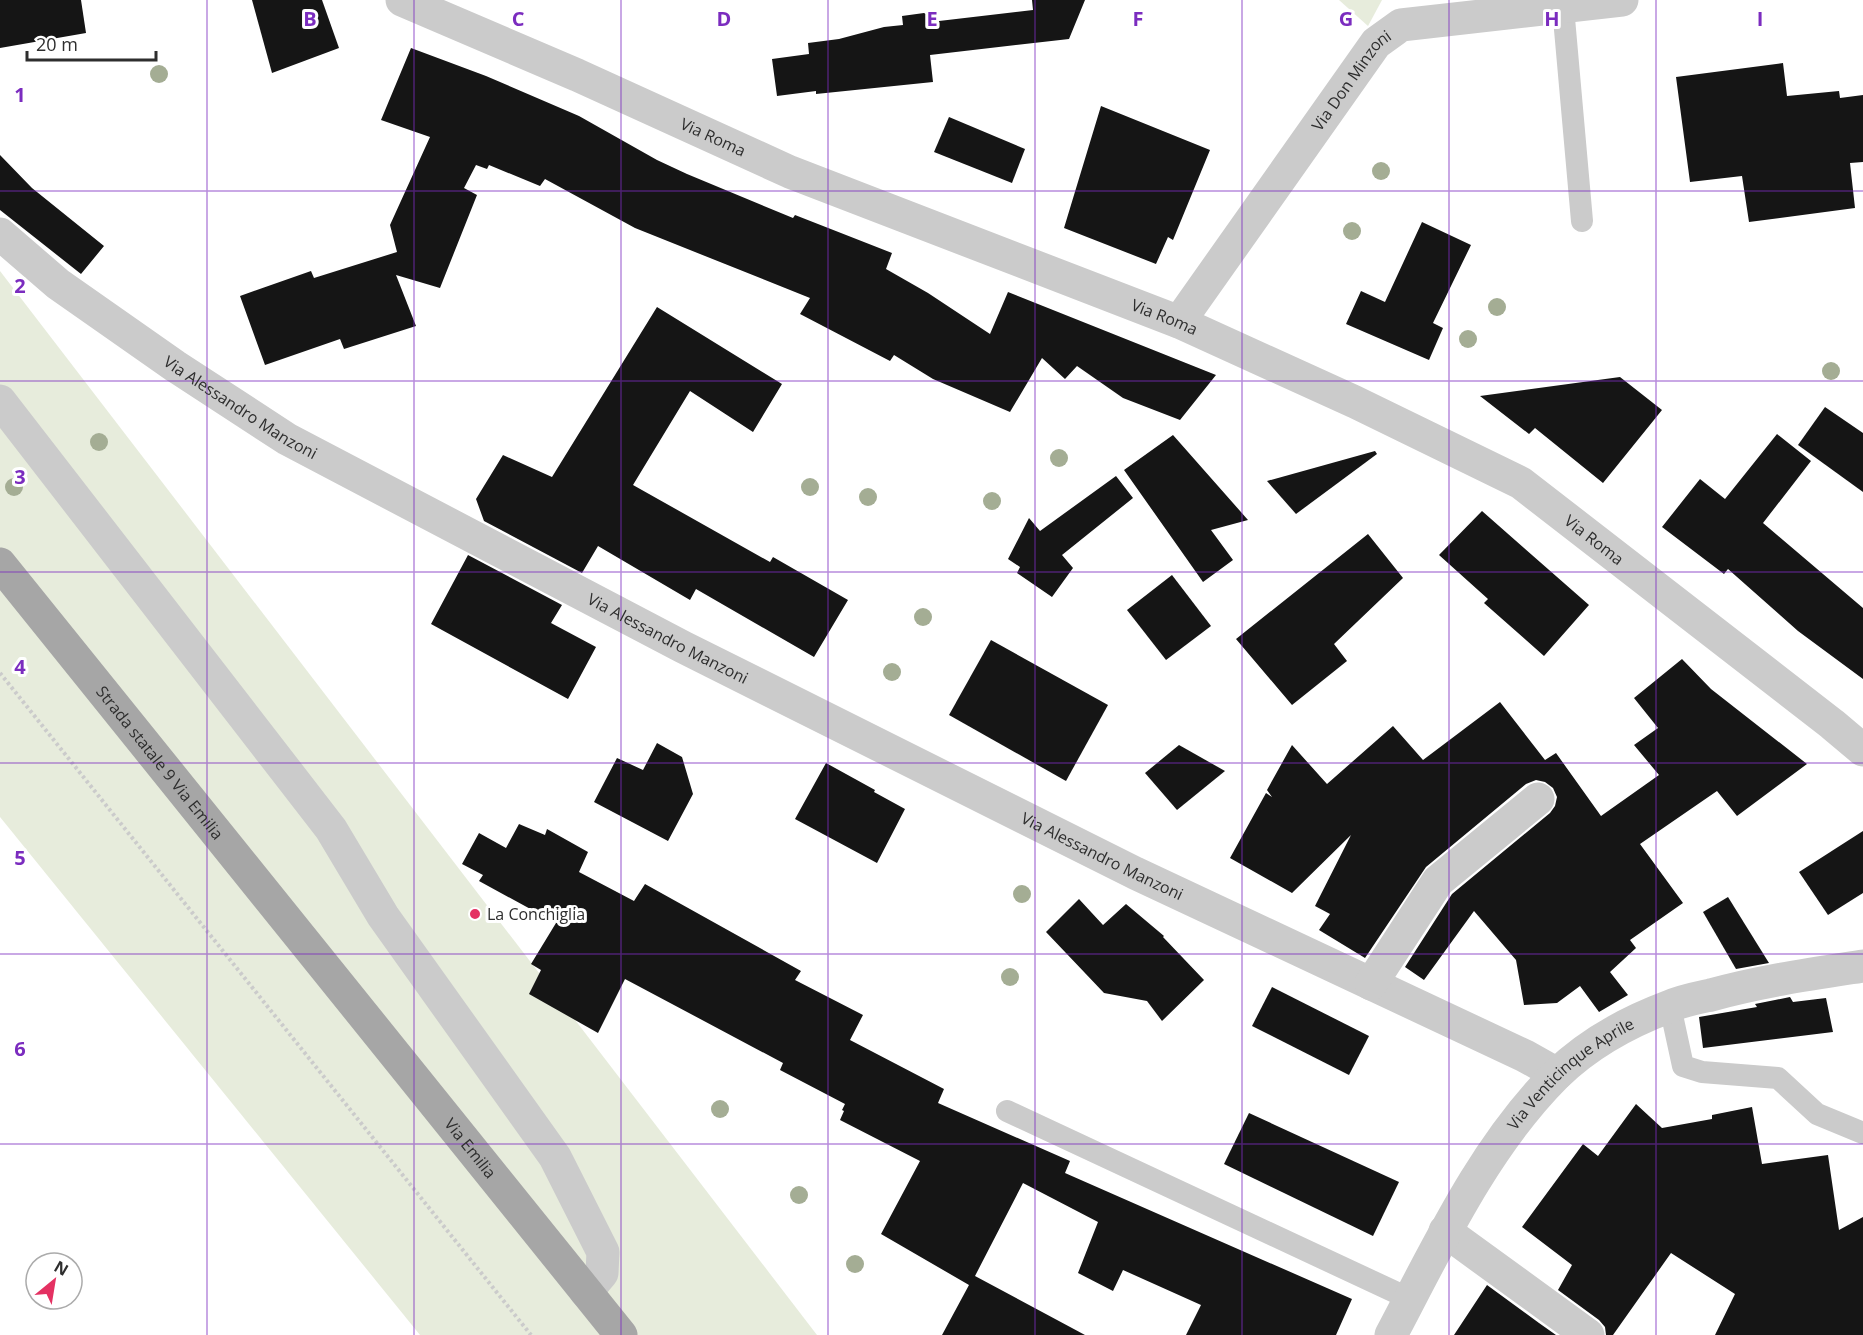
<svg xmlns="http://www.w3.org/2000/svg" width="1863" height="1335" viewBox="0 0 1863 1335" font-family="'Open Sans',sans-serif">
<style>
.green{fill:#e7ecdc}
.building{fill:#151515}
.lines{fill:none;stroke-linecap:round;stroke-linejoin:round}
.path{stroke:#cbcbcb;stroke-width:4;stroke-dasharray:3 3;stroke-linecap:butt}
.service{stroke:#cbcbcb;stroke-width:22}
.minor{stroke:#cbcbcb;stroke-width:33}
.primary{stroke:#a6a6a6;stroke-width:33}
.tree{fill:#a4ad94}
.grid{fill:none;stroke:#7b2cbf;stroke-width:1.5;stroke-opacity:0.55}
.poi-dot{fill:#e43162;stroke:#fff;stroke-width:2}
.labels{text-anchor:middle;dominant-baseline:central;stroke-width:6;stroke-linejoin:round;paint-order:stroke}
.street-label{font-size:16px;fill:#2e2e2e;stroke:#fff}
.poi-label{font-size:16px;fill:#2e2e2e;stroke:#fff;text-anchor:start}
.grid-label{font-size:20px;text-anchor:middle;font-weight:bold;fill:#7b2cbf;stroke:#fff;stroke-width:6;stroke-linejoin:round;paint-order:stroke}
</style>
<rect width="100%" height="100%" fill="#fff"/>
<!-- green -->
<g class="green">
<polygon points="1339,0 1382,0 1368,26"/>
<polygon points="0,271 817,1335 420,1335 0,817"/>
</g>
<!-- building -->
<g class="building">
<polygon points="0,0 81,0 86,33 0,48"/>
<polygon points="252,0 322,0 339,48 272,73"/>
<polygon points="1032,0 1085,0 1069,39 930,55 933,82 816,94 816,91 777,96 772,59 809,54 808,43 839,39 884,27 903,25 902,16 924,13 939,21 1033,10"/>
<polygon points="411,48 486,76 579,116 657,160 687,174 793,218 795,215 892,253 886,269 928,293 990,334 1008,292 1216,375 1180,420 1123,398 1077,366 1065,379 1042,358 1010,412 933,379 894,355 890,361 800,314 810,298 635,228 545,179 540,186 489,165 487,169 476,165 464,188 477,195 440,288 396,275 416,326 344,349 340,339 265,365 240,296 311,271 314,278 397,252 390,225 430,137 381,120"/>
<polygon points="1783,63 1787,96 1839,91 1840,98 1863,95 1863,162 1850,163 1855,208 1749,222 1742,176 1690,182 1676,77"/>
<polygon points="1101,106 1210,150 1173,240 1168,237 1156,264 1064,228"/>
<polygon points="949,117 1025,149 1012,183 934,152"/>
<polygon points="0,155 32,188 104,246 81,274 0,210"/>
<polygon points="1422,222 1471,245 1433,323 1443,328 1429,360 1346,324 1361,291 1385,302"/>
<polygon points="657,307 782,384 753,432 690,391 633,485 770,562 773,557 848,600 814,657 696,589 690,600 598,546 582,573 484,521 476,499 503,455 552,477"/>
<polygon points="1620,377 1662,410 1603,483 1535,428 1529,434 1480,396"/>
<polygon points="1825,407 1863,433 1863,492 1798,445"/>
<polygon points="1777,434 1811,461 1763,523 1863,608 1863,679 1798,631 1728,569 1724,574 1662,527 1700,479 1725,499"/>
<polygon points="1173,435 1248,520 1211,530 1233,560 1203,582 1124,470"/>
<polygon points="1375,451 1377,454 1296,514 1267,481"/>
<polygon points="1116,476 1133,498 1062,555 1073,568 1052,597 1017,573 1020,567 1008,559 1029,518 1040,531"/>
<polygon points="1482,511 1589,605 1544,656 1484,603 1488,599 1439,555"/>
<polygon points="1368,534 1403,578 1334,644 1347,661 1292,705 1236,639"/>
<polygon points="468,555 562,605 551,623 596,647 568,699 431,624"/>
<polygon points="1172,575 1211,626 1166,660 1127,610"/>
<polygon points="991,640 1108,705 1066,781 949,715"/>
<polygon points="1682,659 1711,689 1807,764 1737,816 1717,791 1640,844 1683,903 1630,940 1636,948 1610,972 1628,995 1599,1012 1580,986 1557,1003 1524,1005 1516,960 1474,911 1424,980 1405,967 1452,894 1550,813 1555,806 1557,797 1553,788 1545,782 1536,780 1526,784 1426,867 1365,958 1319,930 1330,914 1315,906 1351,835 1292,893 1230,858 1266,793 1272,797 1267,790 1292,745 1327,784 1393,726 1423,760 1500,702 1545,760 1556,753 1601,816 1659,775 1634,745 1658,728 1634,698"/>
<polygon points="657,743 682,757 693,794 668,841 594,802 617,758 643,770"/>
<polygon points="1179,745 1225,771 1177,810 1145,773"/>
<polygon points="826,763 875,790 874,792 905,809 877,863 795,819"/>
<polygon points="519,824 545,835 547,829 588,852 579,872 634,901 645,884 801,971 795,980 863,1015 850,1040 944,1089 938,1103 1070,1161 1065,1173 1352,1299 1336,1335 1186,1335 1201,1305 1123,1270 1113,1291 1078,1273 1098,1222 1023,1183 975,1276 1085,1335 942,1335 969,1285 881,1234 920,1161 840,1120 844,1111 842,1110 845,1104 780,1070 783,1063 625,979 598,1033 529,994 541,970 531,964 556,923 479,881 483,875 462,864 479,833 506,848"/>
<polygon points="1863,831 1863,893 1828,915 1799,872"/>
<polygon points="1728,897 1769,963 1736,969 1703,912"/>
<polygon points="1079,899 1103,925 1126,904 1164,936 1163,937 1204,980 1162,1021 1147,1001 1104,993 1046,932"/>
<polygon points="1272,987 1369,1036 1349,1075 1252,1026"/>
<polygon points="1790,997 1793,1002 1826,998 1833,1032 1703,1048 1699,1017 1757,1007 1755,1004"/>
<polygon points="1636,1104 1662,1128 1712,1119 1712,1115 1752,1107 1762,1164 1828,1155 1839,1230 1863,1217 1863,1335 1715,1335 1735,1294 1671,1253 1613,1335 1606,1335 1605,1327 1599,1320 1558,1290 1572,1265 1522,1227 1583,1144 1598,1156"/>
<polygon points="1249,1113 1399,1182 1373,1236 1224,1164"/>
<polygon points="1487,1285 1539,1323 1556,1335 1454,1335"/>
</g>
<g class="lines">
<!-- path -->
<polyline class="path" points="0,673 531,1335"/>
<!-- service -->
<g class="service">
<polyline points="1563,7 1582,221"/>
<polyline points="1670,1006 1683,1066 1702,1072 1778,1078 1817,1114 1863,1133"/>
<polyline points="1007,1111 1410,1299"/>
</g>
<!-- minor -->
<g class="minor">
<path id="s1" d="M402 0 577 75 790 172 1179 322 1355 402 1521 483 1832 724 1863 750"/>
<path id="s2" d="M0 234 58 284 175 366 287 439 683 647 1135 873 1525 1056 1557 1074"/>
<path id="s3" d="M1179 322 1376 43 1401 25 1622 0"/>
<polyline points="0,401 331,829 383,916 555,1157 603,1252 602,1273 586,1292"/>
<polyline points="1371,984 1438,881 1538,799"/>
<polyline points="1445,1231 1588,1335"/>
<path id="s4" d="M1391 1335C1438 1246 1484 1147 1556 1075 1587 1045 1628 1022 1668 1007 1681 1001 1697 998 1711 995 1762 981 1811 974 1863 966"/>
</g>
<!-- primary -->
<path class="primary" id="s5" d="M0 564 621 1335"/>
</g>
<!-- trees -->
<g class="tree">
<circle cx="159" cy="74" r="9"/>
<circle cx="1381" cy="171" r="9"/>
<circle cx="1352" cy="231" r="9"/>
<circle cx="1497" cy="307" r="9"/>
<circle cx="1468" cy="339" r="9"/>
<circle cx="1831" cy="371" r="9"/>
<circle cx="99" cy="442" r="9"/>
<circle cx="1059" cy="458" r="9"/>
<circle cx="14" cy="487" r="9"/>
<circle cx="810" cy="487" r="9"/>
<circle cx="868" cy="497" r="9"/>
<circle cx="992" cy="501" r="9"/>
<circle cx="923" cy="617" r="9"/>
<circle cx="892" cy="672" r="9"/>
<circle cx="1022" cy="894" r="9"/>
<circle cx="1010" cy="977" r="9"/>
<circle cx="720" cy="1109" r="9"/>
<circle cx="799" cy="1195" r="9"/>
<circle cx="855" cy="1264" r="9"/>
</g>
<!-- grid -->
<path class="grid" d="M207 0V1335M414 0V1335M621 0V1335M828 0V1335M1035 0V1335M1242 0V1335M1449 0V1335M1656 0V1335M0 191H1863M0 381H1863M0 572H1863M0 763H1863M0 954H1863M0 1144H1863"/>
<!-- markers -->
<circle class="poi-dot" cx="475" cy="914" r="6"/>
<g class="labels">
<!-- street labels -->
<g class="street-label">
<text stroke="none"><textPath href="#s3" startOffset="297">Via Don Minzoni</textPath></text>
<text stroke="none"><textPath href="#s1" startOffset="340">Via Roma</textPath></text>
<text stroke="none"><textPath href="#s1" startOffset="826">Via Roma</textPath></text>
<text stroke="none"><textPath href="#s2" startOffset="297">Via Alessandro Manzoni</textPath></text>
<text stroke="none"><textPath href="#s1" startOffset="1312">Via Roma</textPath></text>
<text stroke="none"><textPath href="#s2" startOffset="783">Via Alessandro Manzoni</textPath></text>
<text stroke="none"><textPath href="#s5" startOffset="255">Strada statale 9 Via Emilia</textPath></text>
<text stroke="none"><textPath href="#s2" startOffset="1269">Via Alessandro Manzoni</textPath></text>
<text stroke="none"><textPath href="#s4" startOffset="321">Via Venticinque Aprile</textPath></text>
<text stroke="none"><textPath href="#s5" startOffset="750">Via Emilia</textPath></text>
</g>
<!-- poi labels -->
<g class="poi-label">
<text x="487" y="914">La Conchiglia</text>
</g>
</g>
<g class="grid-label">
<text x="310" y="26">B</text>
<text x="518" y="26">C</text>
<text x="724" y="26">D</text>
<text x="932" y="26">E</text>
<text x="1138" y="26">F</text>
<text x="1346" y="26">G</text>
<text x="1552" y="26">H</text>
<text x="1760" y="26">I</text>
<text x="20" y="102">1</text>
<text x="20" y="293">2</text>
<text x="20" y="484">3</text>
<text x="20" y="674">4</text>
<text x="20" y="865">5</text>
<text x="20" y="1056">6</text>
</g>
<!-- north arrow -->
<g transform="translate(54 1281) rotate(30)"><circle r="28" fill="#ffffff" stroke="#ababab" stroke-width="1.5"/>
<path d="M0-4.5L10 22L0 15L-10 22Z" fill="#e43162"/>
<text y="-9" font-size="16" font-weight="bold" text-anchor="middle" fill="#2e2e2e">N</text>
</g>
<!-- scale -->
<path d="M27 51v9h129v-9" fill="none" stroke="#2e2e2e" stroke-width="3"/>
<text x="36" y="51" font-size="18" fill="#2e2e2e" stroke="#ffffff" stroke-width="4.5" paint-order="stroke">20 m</text>
</svg>
